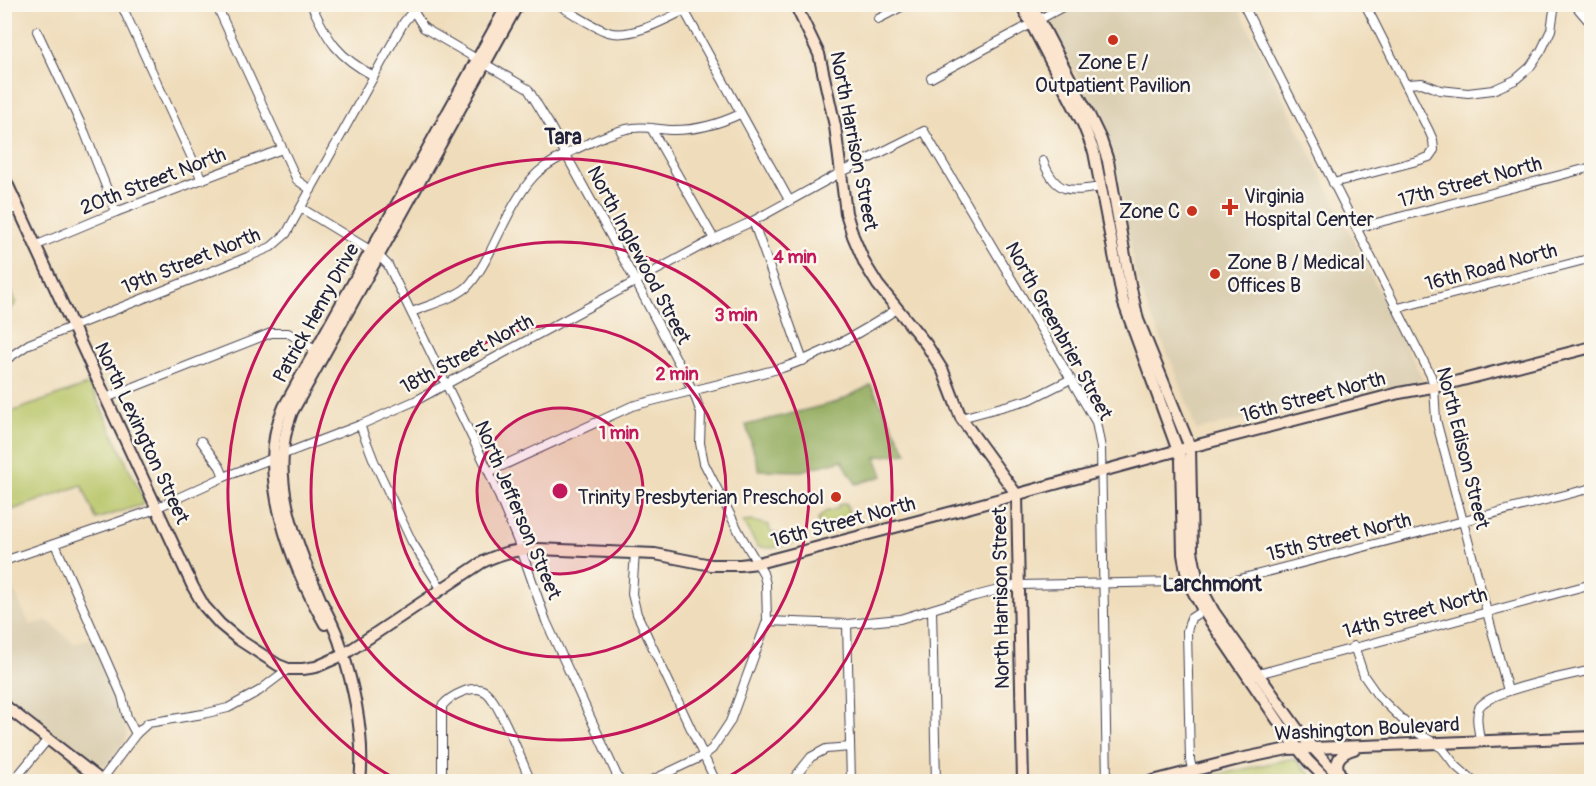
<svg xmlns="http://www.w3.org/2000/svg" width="1596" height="786" viewBox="0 0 1596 786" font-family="Pangolin,sans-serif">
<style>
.built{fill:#dbcfb2}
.green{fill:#b7c466;stroke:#6c7350;stroke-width:1.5}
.forest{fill:#91aa5b;stroke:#5a664b;stroke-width:1.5}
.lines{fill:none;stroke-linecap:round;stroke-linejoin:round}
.stream{stroke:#7aafe8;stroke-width:2}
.street-casing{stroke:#413e4e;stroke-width:10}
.secondary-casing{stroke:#413e4e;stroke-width:14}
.street{stroke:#fff;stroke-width:8}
.secondary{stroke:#fbe5cf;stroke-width:10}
.ring{fill:none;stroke:#c2185b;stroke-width:3}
.poi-dot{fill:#c8321e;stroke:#fbf7ec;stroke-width:2}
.labels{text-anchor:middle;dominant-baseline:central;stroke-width:5;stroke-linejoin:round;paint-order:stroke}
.poi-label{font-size:20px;fill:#22223b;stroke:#fbf7ec;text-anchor:start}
.street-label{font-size:20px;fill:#22223b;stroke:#fbf7ec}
.neighbourhood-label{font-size:21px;font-weight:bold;fill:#22223b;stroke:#fbf7ec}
.centre{fill:#c2185b;stroke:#fbf7ec;stroke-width:3}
.ring-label{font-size:18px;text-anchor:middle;font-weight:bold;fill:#c2185b;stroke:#fbf7ec;stroke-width:5;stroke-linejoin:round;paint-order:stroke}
</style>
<rect width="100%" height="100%" fill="#fbf7ec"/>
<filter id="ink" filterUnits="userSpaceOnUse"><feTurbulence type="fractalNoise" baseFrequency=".0167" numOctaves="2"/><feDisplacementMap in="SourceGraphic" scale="12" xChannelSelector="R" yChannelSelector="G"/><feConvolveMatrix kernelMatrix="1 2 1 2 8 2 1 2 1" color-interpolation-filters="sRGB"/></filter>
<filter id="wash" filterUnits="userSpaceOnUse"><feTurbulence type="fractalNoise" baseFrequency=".008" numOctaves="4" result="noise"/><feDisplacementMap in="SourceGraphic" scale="24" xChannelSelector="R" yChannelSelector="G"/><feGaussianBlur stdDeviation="1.35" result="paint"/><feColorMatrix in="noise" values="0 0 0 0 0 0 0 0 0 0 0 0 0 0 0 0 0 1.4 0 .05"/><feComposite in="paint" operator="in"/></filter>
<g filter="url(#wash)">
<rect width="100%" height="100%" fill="#efdcba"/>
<!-- built -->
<g class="built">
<polygon points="1077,5 1237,5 1423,380 1196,430 1177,375 1148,310 1135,272 1117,174 1106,131 1050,24 1052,17"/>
<polygon points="4,570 30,625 47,620 75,644 89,638 115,693 127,733 124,743 106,765 93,763 5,694"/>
</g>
<!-- green -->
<g class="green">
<polygon points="5,276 16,303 5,316 4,316"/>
<polygon points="90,384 144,501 142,505 96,519 82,485 12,510 5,492 5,414"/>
<polygon points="846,503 849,513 847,519 832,526 819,528 818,519 825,512 839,508 838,505"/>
<polygon points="752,521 769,525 770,531 789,538 792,544 772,548 758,547 743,522"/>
<polygon points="1290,759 1296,760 1317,781 1204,781 1208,777"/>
</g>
<!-- forest -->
<polygon class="forest" points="871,385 907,453 876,457 883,476 856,484 842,460 801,471 759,470 746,425 837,402"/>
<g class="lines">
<!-- stream -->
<polyline class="stream" points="764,501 765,490 791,492"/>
</g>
</g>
<g filter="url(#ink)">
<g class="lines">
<!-- street casing -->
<g class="street-casing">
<g id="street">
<polyline points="121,4 202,180"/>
<polyline points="216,4 297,180 311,190"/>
<path d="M311 4C328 41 338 57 374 76"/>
<polyline points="409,4 424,28 528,89 548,122 636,282 693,391 701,413 700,443 704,463 740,534 763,573 766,584 767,621 730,722 712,749 703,756 648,782"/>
<path d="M557 4C573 13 590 26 608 32 633 40 673 15 697 4"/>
<polyline points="1243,4 1431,376 1434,387 1436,420 1508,691"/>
<polyline points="1574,4 1592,25"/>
<polyline points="684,10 789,200"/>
<polyline points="878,19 907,4"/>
<polyline points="37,31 85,133 116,212"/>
<polyline points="931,78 1068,4"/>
<polyline points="1407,84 1422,83 1440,90 1468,93 1493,90 1515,80 1530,67 1541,51 1551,30 1555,4"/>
<polyline points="651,128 714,239"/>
<path d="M1043 161C1056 194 1069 192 1101 187"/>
<polyline points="1333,183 1417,161 1429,157 1434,150 1433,140 1429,131 1365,4"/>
<polyline points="301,208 378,255 388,265 489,472 521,549 546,621 620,782"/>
<polyline points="4,213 18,207"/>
<polyline points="753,221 803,361"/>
<polyline points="1357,228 1592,167"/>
<polyline points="37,245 116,212 282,149"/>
<polyline points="1398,308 1592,258"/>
<path d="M412 312C429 305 452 299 466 288 476 279 483 265 489 254 501 230 521 184 542 169 559 156 612 130 633 128 647 126 660 130 674 130 697 130 719 124 740 114"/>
<polyline points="4,361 29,344 250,256 271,247 286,234 404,22 412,12"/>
<polyline points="106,398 271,333 288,333 320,352"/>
<polyline points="961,418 1031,399 1071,379"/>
<polyline points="360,425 374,461 412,542 442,590"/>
<polyline points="201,441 220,467 224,477"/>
<path d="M489 472 632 406 782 368C823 354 861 333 897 309"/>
<polyline points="55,544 122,696 127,717 136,734 100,782"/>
<polyline points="635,553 632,594 637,614 716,782"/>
<polyline points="4,561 147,512 224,477 360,425 417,400 714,239 753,221 840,173 924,131 1096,422 1101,448 1107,782"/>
<polyline points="932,610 936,782"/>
<polyline points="767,621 847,624 900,619 975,596 1018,585 1232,581 1592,488"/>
<polyline points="847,624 851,782"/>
<polyline points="1354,646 1364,676 1378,696 1412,729 1442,748 1456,766 1474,782"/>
<polyline points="1254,675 1592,584"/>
<polyline points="136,734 148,723 203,714 228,708 259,691 288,669"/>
<path d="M1480 740C1479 731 1475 717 1479 708 1487 691 1570 675 1592 670"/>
<polyline points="15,779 48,739"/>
<path d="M442 782V706C450 696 475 682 487 693 500 704 523 764 531 782"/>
<polyline points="791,782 811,757 826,749 850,747"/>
<polyline points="1195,782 1190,760 1187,631 1191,618 1205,609"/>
</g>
</g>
<!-- secondary casing -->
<g class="secondary-casing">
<g id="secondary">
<polyline points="795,4 819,54 835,126 846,213 853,236 865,264 878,285 926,344 943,371 961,418 1017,495 1023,782"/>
<polyline points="1021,4 1083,124 1094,152 1123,301 1181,459 1183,554 1188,582 1203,610 1289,737 1308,761 1329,782"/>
<polyline points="1031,4 1088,113 1101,140 1108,161 1130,284 1138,320 1190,447 1192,551 1198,582 1214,612 1303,737 1344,782"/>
<path d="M4 177 193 587 204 606 220 624 238 639 278 665 288 669H303L316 667 343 655 481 563C499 553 517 549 538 549L655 554 711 565H740L758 563 960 510 1190 447 1399 393 1443 385 1592 347"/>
<path d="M325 624C292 567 254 471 284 407L508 4"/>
<polyline points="4,705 103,782"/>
<path d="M1341 776C1332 762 1340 753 1354 749"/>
<path d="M360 782C365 736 355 690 341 647 337 631 328 616 321 601 296 542 267 476 292 412L518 4"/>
<polyline points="1149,782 1235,760 1288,749 1592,737"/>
</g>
</g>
<!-- street -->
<use href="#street" class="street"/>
<!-- secondary -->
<use href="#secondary" class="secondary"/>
</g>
</g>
<!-- distance rings -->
<circle cx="560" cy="491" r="83" fill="#c2185b" fill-opacity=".12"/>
<g class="ring">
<circle cx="560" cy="491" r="83"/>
<circle cx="560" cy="491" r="166"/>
<circle cx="560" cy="491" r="249"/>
<path d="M399 781A332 332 0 1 1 721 781"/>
</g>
<!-- markers -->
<g class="poi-dot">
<circle cx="1113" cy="40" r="6"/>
<path d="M1227 198h6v6h6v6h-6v6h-6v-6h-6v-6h6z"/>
<circle cx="1192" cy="211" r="6"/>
<circle cx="1215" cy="274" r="6"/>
<circle cx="836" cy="497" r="6"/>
</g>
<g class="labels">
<!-- poi labels -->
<g class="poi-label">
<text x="1113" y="62" text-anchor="middle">Zone E /<tspan x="1113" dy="23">Outpatient Pavilion</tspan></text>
<text x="1244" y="196">Virginia<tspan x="1244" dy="23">Hospital Center</tspan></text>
<text x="1180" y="211" text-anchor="end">Zone C</text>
<text x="1227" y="262">Zone B / Medical<tspan x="1227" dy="23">Offices B</tspan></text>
<text x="824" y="497" text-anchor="end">Trinity Presbyterian Preschool</text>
</g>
<!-- street labels -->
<g class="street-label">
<text transform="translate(854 141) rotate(79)">North Harrison Street</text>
<text transform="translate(153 181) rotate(-21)">20th Street North</text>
<text transform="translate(1470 182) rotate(-15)">17th Street North</text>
<text transform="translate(639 255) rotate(62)">North Inglewood Street</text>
<text transform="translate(191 261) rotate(-22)">19th Street North</text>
<text transform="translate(1491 267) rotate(-15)">16th Road North</text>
<text transform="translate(316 313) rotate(-61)">Patrick Henry Drive</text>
<text transform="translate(1059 331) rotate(61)">North Greenbrier Street</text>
<text transform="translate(467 354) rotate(-28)">18th Street North</text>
<text transform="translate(1313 397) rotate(-15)">16th Street North</text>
<text transform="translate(142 433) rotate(65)">North Lexington Street</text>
<text transform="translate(1463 448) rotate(76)">North Edison Street</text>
<text transform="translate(518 510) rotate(67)">North Jefferson Street</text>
<text transform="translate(843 522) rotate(-15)">16th Street North</text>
<text transform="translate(1339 537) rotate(-14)">15th Street North</text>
<text transform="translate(1001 598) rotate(-91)">North Harrison Street</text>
<text transform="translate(1415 613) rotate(-15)">14th Street North</text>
<text transform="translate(1367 729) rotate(-3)">Washington Boulevard</text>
</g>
<!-- neighbourhood labels -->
<g class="neighbourhood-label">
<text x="563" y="137">Tara</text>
<text x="1212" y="584">Larchmont</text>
</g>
</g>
<circle cx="560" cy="491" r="9" class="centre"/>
<g class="ring-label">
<text x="795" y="263">4 min</text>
<text x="736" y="321">3 min</text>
<text x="677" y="380">2 min</text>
<text x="619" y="439">1 min</text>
</g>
<!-- margin -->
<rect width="1596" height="786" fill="none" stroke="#fbf7ec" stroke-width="24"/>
</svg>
